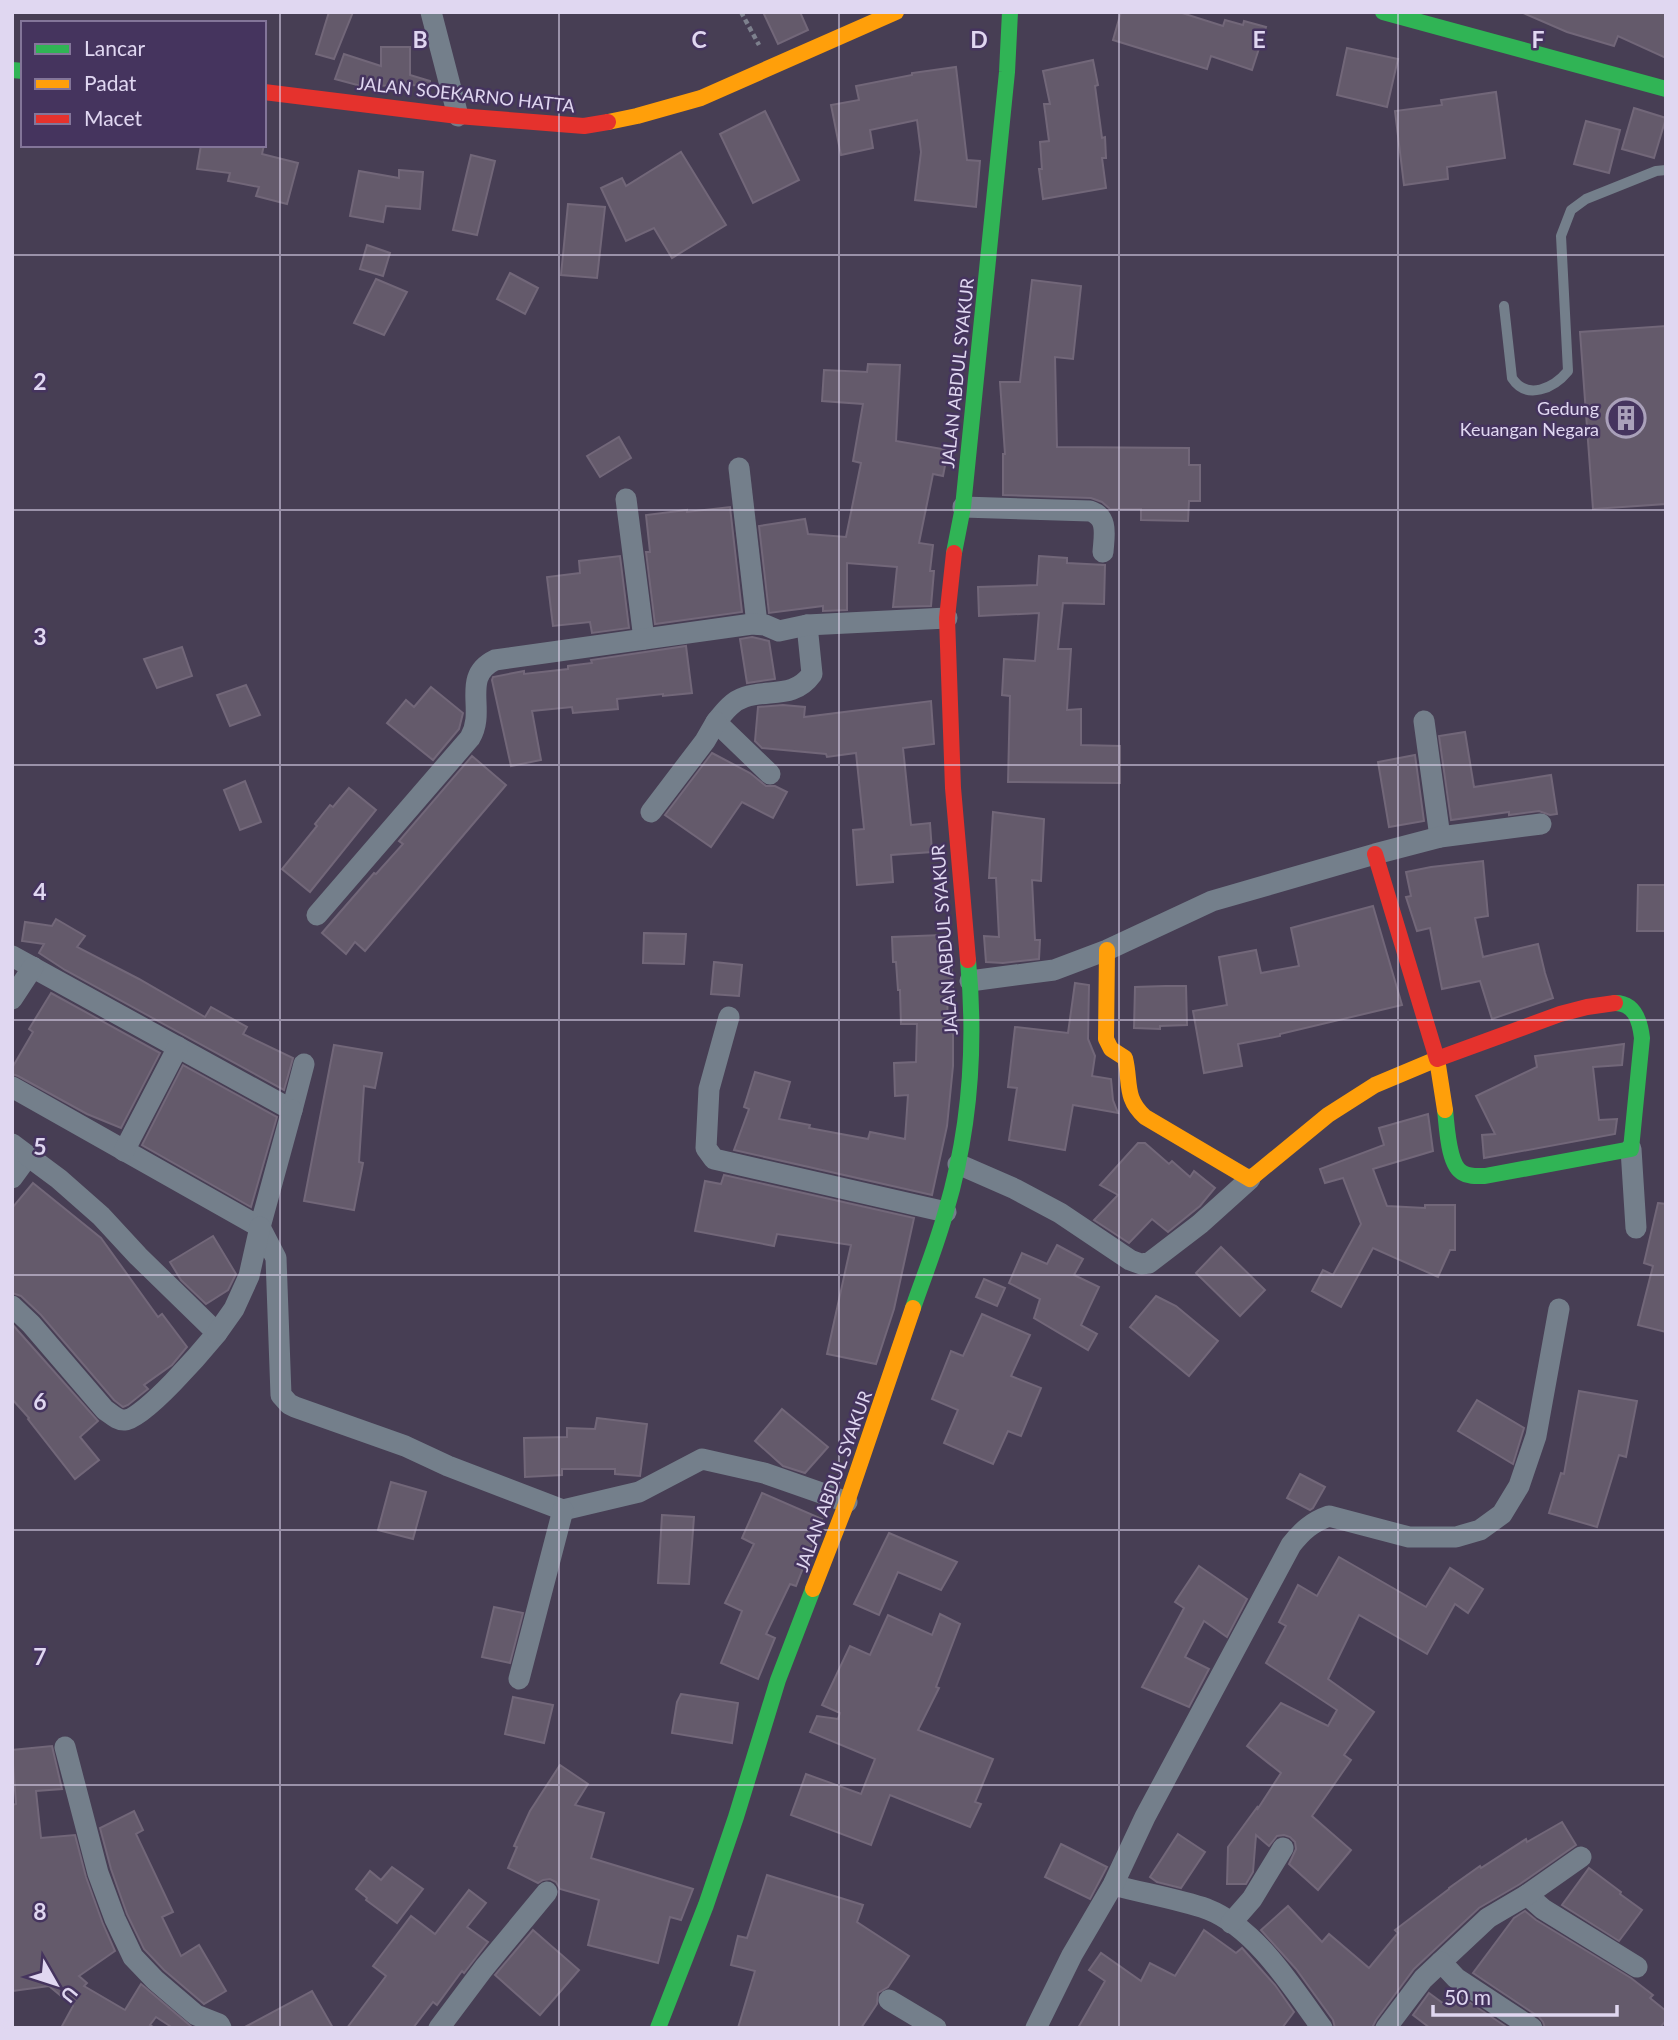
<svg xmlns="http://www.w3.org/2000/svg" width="1678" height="2040" viewBox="0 0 1678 2040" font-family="Lato,sans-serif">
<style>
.building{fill:#645a6b;stroke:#726779;stroke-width:2}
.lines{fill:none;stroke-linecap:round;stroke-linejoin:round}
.path{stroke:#7d808d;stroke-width:4.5;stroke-dasharray:5 3.5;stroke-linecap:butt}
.lane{stroke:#747f8b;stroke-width:10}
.street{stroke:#747f8b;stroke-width:21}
.fast{stroke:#30b455;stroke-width:16}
.slow{stroke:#ff9f0a;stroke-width:16}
.jam{stroke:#e5322d;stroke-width:16}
.grid{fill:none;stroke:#e0d7f1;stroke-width:2;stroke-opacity:0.55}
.labels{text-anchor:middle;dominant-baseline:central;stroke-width:5;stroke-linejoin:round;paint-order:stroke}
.street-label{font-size:18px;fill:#e0d7f1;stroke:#45345e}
.poi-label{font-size:18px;fill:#e0d7f1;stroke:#45345e;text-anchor:end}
.grid-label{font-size:23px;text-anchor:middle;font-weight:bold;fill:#e0d7f1;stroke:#45345e;stroke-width:5;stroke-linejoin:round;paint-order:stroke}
</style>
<rect width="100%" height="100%" fill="#473e54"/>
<!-- building -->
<g class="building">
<polygon points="329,12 353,12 334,59 316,54"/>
<polygon points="763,12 800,12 808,30 778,44"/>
<polygon points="1121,12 1179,12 1223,26 1225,20 1243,25 1244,21 1266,27 1252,70 1211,56 1207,69 1113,40"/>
<polygon points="1521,12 1666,12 1666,58 1618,36 1614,46 1567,32"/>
<polygon points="381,47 410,47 410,75 430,81 430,85 361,86 335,79 344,54 381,66"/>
<polygon points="1347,48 1398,59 1387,107 1337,95"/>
<polygon points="1093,60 1098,85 1095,86 1102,138 1105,137 1106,158 1102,158 1106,188 1043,199 1039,169 1042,169 1040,142 1049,141 1044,104 1050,104 1043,71"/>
<polygon points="956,67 967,160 980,161 976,207 915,200 921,152 917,120 870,130 873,148 841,155 831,105 859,100 856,86 912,75 912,73"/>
<polygon points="1496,92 1505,158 1447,167 1448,179 1404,185 1395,111 1442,105 1441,100"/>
<polygon points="1634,108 1666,118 1654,158 1622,149"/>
<polygon points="765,111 799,180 753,203 720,134"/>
<polygon points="1586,121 1620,130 1609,173 1574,164"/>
<polygon points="201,145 264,145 262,154 298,163 287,204 256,196 259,187 228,181 230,173 197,169"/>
<polygon points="681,152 726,225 672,258 654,228 626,241 601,188 622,178 626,186"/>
<polygon points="471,155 495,161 477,235 453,230"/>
<polygon points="399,170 423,172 420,209 386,206 383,222 350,216 359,171 399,178"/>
<polygon points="568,204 605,207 597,278 561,275"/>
<polygon points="367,245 390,253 383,276 360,269"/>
<polygon points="510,273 538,288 525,314 497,299"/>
<polygon points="376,279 407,292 384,335 354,323"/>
<polygon points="1032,280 1081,286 1073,359 1055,357 1057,447 1189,448 1189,465 1200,465 1200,501 1189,501 1188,521 1141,520 1141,509 1110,509 1102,502 1091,498 1003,495 1003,454 1005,454 1000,382 1020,382"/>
<polygon points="1666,326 1666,504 1593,509 1580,332"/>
<polygon points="868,364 900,365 896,441 948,450 943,476 933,474 919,543 933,545 930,571 934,571 931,606 893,607 897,567 847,563 847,610 823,611 823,606 769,613 759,526 805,519 808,534 846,537 861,463 853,461 863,404 822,401 824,370 867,372"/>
<polygon points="619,437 631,458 600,477 587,456"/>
<polygon points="730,507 742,612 655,624 646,552 650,552 646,515 687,510 687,512"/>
<polygon points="620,556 629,628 592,633 590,622 553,626 547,577 580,573 579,561"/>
<polygon points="1039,556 1067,558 1067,563 1105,565 1104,604 1063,603 1058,649 1071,649 1067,710 1081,709 1081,745 1120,746 1120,783 1008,782 1010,696 1002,695 1004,659 1035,661 1039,613 979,616 978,587 1037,585"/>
<polygon points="752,637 769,641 775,679 747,683 740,639"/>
<polygon points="686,646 692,693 663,696 663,694 617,699 618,709 573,713 572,707 532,711 541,760 511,766 492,680 493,677 524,671 524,674 568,669 568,666 592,663 591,660"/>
<polygon points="182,647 192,676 157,688 144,659"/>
<polygon points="246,685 260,715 230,726 217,695"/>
<polygon points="431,687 463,713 459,729 433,760 387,723 406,700 414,707"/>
<polygon points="931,701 934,744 903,748 911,825 930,823 932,852 891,855 893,882 857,885 853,830 864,829 856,753 827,757 826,754 762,748 755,741 758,707 783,705 805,707 804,717"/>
<polygon points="1465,732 1474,787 1551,775 1557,814 1550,815 1539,811 1509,815 1509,812 1451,820 1439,736"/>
<polygon points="712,753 750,773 766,786 775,786 787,792 773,818 742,802 711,847 665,815"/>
<polygon points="1415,755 1424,821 1389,827 1378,762"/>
<polygon points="472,756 506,785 365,951 355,942 346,954 322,933 374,873 376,874 403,844 399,841"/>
<polygon points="245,781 261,822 240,830 224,790"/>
<polygon points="349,788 376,810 310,892 282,869 317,826 315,824 330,805 333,807"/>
<polygon points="993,812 1044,819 1041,881 1032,880 1035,940 1040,940 1039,959 1003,963 986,962 984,936 999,937 996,878 989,878"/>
<polygon points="1483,861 1488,916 1475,918 1483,957 1538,944 1545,973 1553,998 1492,1019 1480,981 1442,989 1430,928 1417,931 1406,897 1411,896 1406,872 1431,867"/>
<polygon points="1638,885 1666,885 1666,931 1637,931"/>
<polygon points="1373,906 1402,1005 1280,1034 1280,1036 1238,1044 1242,1066 1204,1073 1193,1011 1227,1005 1219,957 1256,950 1261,973 1299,966 1291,928"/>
<polygon points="56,919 85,936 77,947 139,979 205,1017 211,1007 247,1027 243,1034 293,1058 284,1090 65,970 39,953 44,944 22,941 25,922 52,926"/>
<polygon points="644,933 686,934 684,964 643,963"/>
<polygon points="942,935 943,966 951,965 953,982 953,987 947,987 948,1033 953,1033 953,1066 947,1126 932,1195 734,1150 749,1109 744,1107 755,1072 790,1082 779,1119 810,1125 809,1128 868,1139 870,1132 905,1139 908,1095 895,1096 894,1063 916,1062 917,1024 901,1024 900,990 898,990 896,962 893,962 892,937"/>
<polygon points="714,962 742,965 739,996 711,994"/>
<polygon points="1075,983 1089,985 1088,1039 1095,1056 1092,1076 1111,1079 1113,1100 1118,1113 1073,1105 1065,1150 1009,1140 1017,1088 1008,1087 1015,1027 1068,1033"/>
<polygon points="1165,986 1186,986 1187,1025 1160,1026 1160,1029 1134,1028 1135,987"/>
<polygon points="51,993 160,1053 121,1128 87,1114 18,1076 12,1074 12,1068 33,1032 29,1029"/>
<polygon points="1624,1044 1622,1065 1593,1067 1599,1120 1617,1119 1615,1134 1484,1158 1482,1135 1495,1134 1476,1096 1537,1067 1535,1056"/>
<polygon points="334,1045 382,1053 375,1088 364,1086 359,1162 363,1163 354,1210 304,1201"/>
<polygon points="183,1065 277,1117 251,1207 142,1145"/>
<polygon points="1428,1114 1433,1151 1373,1169 1387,1206 1425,1208 1425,1205 1455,1205 1455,1250 1450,1250 1438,1277 1373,1248 1341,1307 1312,1291 1323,1270 1333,1275 1361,1224 1343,1178 1325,1183 1320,1169 1384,1145 1379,1128"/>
<polygon points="1138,1143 1145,1143 1169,1164 1172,1161 1190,1177 1194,1171 1215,1188 1200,1206 1168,1232 1152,1219 1129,1243 1094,1220 1118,1195 1100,1185"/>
<polygon points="724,1175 914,1218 894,1309 876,1364 827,1354 851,1245 777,1234 774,1246 695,1231 705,1181 721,1184"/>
<polygon points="33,1183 101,1238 158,1317 162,1314 187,1347 172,1365 144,1385 148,1389 128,1405 123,1407 114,1400 41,1315 21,1296 12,1293 12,1208"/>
<polygon points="1658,1203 1666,1204 1666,1332 1638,1325 1653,1266 1644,1263"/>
<polygon points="213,1236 236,1274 228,1290 206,1304 181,1280 170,1262"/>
<polygon points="1057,1245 1083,1259 1074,1275 1099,1287 1081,1325 1097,1334 1088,1350 1034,1318 1040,1299 1009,1283 1022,1253 1047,1264"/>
<polygon points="1221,1247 1265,1290 1240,1316 1196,1273"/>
<polygon points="984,1279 1005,1288 997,1306 976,1297"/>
<polygon points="1156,1296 1176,1306 1218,1341 1189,1376 1130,1327"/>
<polygon points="982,1314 1030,1335 1011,1376 1041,1388 1021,1436 1008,1431 993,1464 944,1443 958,1410 932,1399 951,1351 963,1356"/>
<polygon points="12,1324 98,1421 80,1437 99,1460 75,1479 28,1419 29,1418 12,1399"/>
<polygon points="1579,1391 1637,1401 1626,1457 1619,1455 1597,1527 1549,1513 1561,1473 1564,1474"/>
<polygon points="1477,1400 1524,1428 1513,1464 1458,1431"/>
<polygon points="782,1409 828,1447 805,1473 783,1466 755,1441"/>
<polygon points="597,1418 647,1424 640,1476 615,1474 615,1469 562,1469 562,1475 525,1477 524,1438 567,1437 567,1428 595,1429"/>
<polygon points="1300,1474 1325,1487 1313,1508 1310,1510 1287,1498"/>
<polygon points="391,1482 426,1492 413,1539 378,1530"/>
<polygon points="762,1493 822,1519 796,1586 790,1584 766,1634 775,1638 758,1679 721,1663 742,1611 725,1603 754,1544 742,1538"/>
<polygon points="662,1515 694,1517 689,1584 658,1583"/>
<polygon points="889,1533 957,1562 941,1590 898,1572 879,1615 854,1604"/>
<polygon points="1339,1557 1426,1607 1450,1568 1483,1589 1468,1613 1455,1604 1427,1654 1359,1615 1328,1679 1374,1712 1344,1755 1351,1760 1312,1816 1351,1850 1318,1890 1289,1864 1296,1849 1295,1842 1290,1837 1284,1835 1277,1836 1269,1846 1256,1835 1253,1872 1246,1884 1227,1884 1228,1847 1258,1806 1257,1810 1281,1773 1247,1746 1281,1703 1328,1726 1337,1710 1266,1663 1286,1626 1279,1622 1298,1585 1317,1596"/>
<polygon points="1199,1566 1247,1599 1227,1637 1204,1621 1185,1657 1209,1669 1189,1707 1142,1687 1184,1608 1175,1602"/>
<polygon points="494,1607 523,1613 510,1663 482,1657"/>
<polygon points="940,1614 960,1624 936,1687 939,1688 918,1730 993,1759 975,1802 981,1804 970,1827 890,1795 871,1845 791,1815 806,1774 861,1794 875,1759 810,1732 817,1716 838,1719 840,1713 822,1705 850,1646 870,1655 888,1615 932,1635"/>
<polygon points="681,1694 738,1703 732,1743 672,1733 677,1702"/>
<polygon points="513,1697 553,1705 544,1743 505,1734"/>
<polygon points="52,1746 62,1789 36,1791 41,1838 75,1835 86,1877 103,1924 115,1951 79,1976 87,1983 84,1986 125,2010 141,1984 193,2028 173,2028 156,2017 150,2025 155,2028 61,2028 73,2006 49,1986 12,1991 12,1805 16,1804 12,1750"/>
<polygon points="560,1765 588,1784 575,1805 604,1813 591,1858 693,1889 681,1920 670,1917 658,1963 588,1945 599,1900 560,1889 556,1882 550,1879 543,1880 538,1883 508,1868 517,1847 514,1846 530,1811"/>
<polygon points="134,1811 143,1830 136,1834 173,1912 162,1917 181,1956 199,1945 226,1991 204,2004 164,1970 144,1949 127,1914 111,1869 100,1828"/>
<polygon points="1562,1822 1576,1845 1520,1884 1479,1908 1414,1969 1376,2020 1372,2028 1335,2028 1333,2020 1296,1969 1261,1930 1288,1906 1322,1942 1329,1934 1369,1968 1398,1933 1395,1930 1449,1889 1449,1888 1480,1866 1481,1868 1526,1839 1527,1842"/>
<polygon points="1178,1834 1205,1852 1181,1888 1157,1882 1150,1877"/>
<polygon points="1061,1844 1107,1867 1090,1899 1045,1877"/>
<polygon points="392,1867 423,1889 397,1923 366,1900 367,1898 356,1889 370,1871 381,1880"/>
<polygon points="1589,1868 1621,1892 1620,1894 1642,1910 1619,1941 1562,1905"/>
<polygon points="767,1875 863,1905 857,1922 909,1956 888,1987 878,1993 877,2004 861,2028 738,2028 755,1971 731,1965 738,1936 747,1938"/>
<polygon points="469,1890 486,1903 467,1927 488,1942 464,1973 462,1971 437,2005 433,2002 413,2028 347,2028 386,1976 373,1966 411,1916 435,1934"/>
<polygon points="1525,1911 1536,1920 1631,1978 1653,1995 1650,1998 1666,2011 1666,2020 1660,2028 1545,2028 1543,2022 1539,2017 1473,1973 1514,1918"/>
<polygon points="533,1930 579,1970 540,2015 495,1975"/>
<polygon points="1204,1930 1236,1953 1242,1948 1275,1985 1294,2012 1282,2028 1078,2028 1105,1981 1089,1970 1101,1953 1141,1981 1150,1963 1175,1976"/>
<polygon points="312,1991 333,2028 243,2028"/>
<polygon points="1429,1993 1444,2004 1451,1995 1454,1998 1457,1994 1508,2028 1430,2028 1413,2015"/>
</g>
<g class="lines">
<!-- path -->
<polyline class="path" points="741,12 759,45"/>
<!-- lane -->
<path class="lane" d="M1504 306 1512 378C1527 401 1554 388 1568 371L1561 236 1571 210 1586 199 1656 171 1666 170"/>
<!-- street -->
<g class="street">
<polyline points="431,12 458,116"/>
<polyline points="739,468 757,624"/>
<polyline points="626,499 644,639"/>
<path d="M963 507 1090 511C1109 517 1104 536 1103 552"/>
<polyline points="1424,721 1440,837"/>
<path d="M770 774 716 722C724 712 732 701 745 697 770 689 794 699 812 674L807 625"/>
<polyline points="651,812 705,741 716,722"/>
<path d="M317 915 470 738C487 710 460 677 495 660L752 624 765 625 779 631 807 625 947 618"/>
<polyline points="12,956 292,1110 304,1064"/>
<polyline points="970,981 1054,970 1107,950 1212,901 1375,854 1440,837 1541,824"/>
<polyline points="12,999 33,967"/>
<polyline points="729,1017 709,1089 706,1148 714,1159 946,1212"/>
<polyline points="12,1087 260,1227 292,1110"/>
<polyline points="12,1144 28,1156 12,1178"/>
<polyline points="1631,1149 1636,1228"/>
<polyline points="124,1151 178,1047"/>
<polyline points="958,1164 1015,1189 1060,1213 1130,1260 1141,1264 1149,1263 1200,1224 1250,1179"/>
<polyline points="260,1227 276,1258 281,1395 289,1404 295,1407 405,1446 448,1466 563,1510 639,1492 702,1459 764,1473 847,1502"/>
<path d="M12 1306 31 1324 105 1410C111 1414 118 1421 125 1420 144 1419 203 1350 217 1333L138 1256 101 1216 59 1179 28 1156"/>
<polyline points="217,1333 234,1309 249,1276 260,1227"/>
<polyline points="519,1679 563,1510"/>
<polyline points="65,1747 98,1873 115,1919 133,1957 155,1980 196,2015 219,2024 221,2028"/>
<path d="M1113 1885C1142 1893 1178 1899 1207 1909 1256 1928 1292 1987 1322 2028"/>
<polyline points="1527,1895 1543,1909 1637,1967"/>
<polyline points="1231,1923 1252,1899 1283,1848"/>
<polyline points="1441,1962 1488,1918 1527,1895 1581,1857"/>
<polyline points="889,2000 936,2028"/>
<polyline points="439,2028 484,1968 547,1892"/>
<path d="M1036 2028 1072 1955 1113 1885 1145 1817 1291 1545C1302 1531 1312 1522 1329 1516L1409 1537H1456L1480 1530 1502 1514 1519 1486 1536 1436 1559 1309"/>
<polyline points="1386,2028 1423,1979 1441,1962 1456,1978 1532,2028"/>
</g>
<!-- fast -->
<g class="fast">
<polyline points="1383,12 1666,89"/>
<polyline points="12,70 23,71"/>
<polyline points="954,553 963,507 1007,72 1010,12"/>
<path d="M1445 1110C1447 1126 1448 1166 1463 1173 1469 1177 1478 1176 1485 1176L1631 1149 1642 1038C1640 1021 1635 1003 1615 1003"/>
<path d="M913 1308C924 1276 937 1244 946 1211 970 1130 976 1044 968 960"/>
<polyline points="658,2028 706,1905 736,1817 778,1680 813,1589"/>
</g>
<!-- slow -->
<g class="slow">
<polyline points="608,122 637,116 701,98 896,12"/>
<path d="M1107 950 1106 1039 1111 1049 1125 1058C1131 1083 1124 1098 1145 1117L1250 1179 1328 1115 1375 1085 1437 1059 1445 1110"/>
<polyline points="813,1589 847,1502 913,1308"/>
</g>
<!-- jam -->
<g class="jam">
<polyline points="264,92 458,116 584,126 608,122"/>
<polyline points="954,553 947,618 953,788 968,960"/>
<polyline points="1375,854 1437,1059 1560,1014 1587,1007 1615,1003"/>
</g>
</g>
<!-- grid -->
<path class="grid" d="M280 12V2028M559 12V2028M839 12V2028M1119 12V2028M1398 12V2028M12 255H1666M12 510H1666M12 765H1666M12 1020H1666M12 1275H1666M12 1530H1666M12 1785H1666"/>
<!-- icons -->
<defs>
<g id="building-ring" transform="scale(2.0125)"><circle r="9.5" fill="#45345e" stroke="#aaa1ba" stroke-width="1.5"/><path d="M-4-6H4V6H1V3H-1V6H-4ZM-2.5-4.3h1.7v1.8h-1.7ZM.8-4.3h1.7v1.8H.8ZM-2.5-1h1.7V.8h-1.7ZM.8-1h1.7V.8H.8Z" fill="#aaa1ba"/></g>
</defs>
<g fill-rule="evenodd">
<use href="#building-ring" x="1626" y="418"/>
</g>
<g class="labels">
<!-- street labels -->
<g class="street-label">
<text transform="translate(466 94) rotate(6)">JALAN SOEKARNO HATTA</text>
<text transform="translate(957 373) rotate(-84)">JALAN ABDUL SYAKUR</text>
<text transform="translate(944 940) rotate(-94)">JALAN ABDUL SYAKUR</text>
<text transform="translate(833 1481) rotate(-70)">JALAN ABDUL SYAKUR</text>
</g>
<!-- poi labels -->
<g class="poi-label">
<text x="1599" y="408">Gedung<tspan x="1599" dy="21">Keuangan Negara</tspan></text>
</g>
</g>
<g class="grid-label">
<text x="420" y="48">B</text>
<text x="699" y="48">C</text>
<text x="979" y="48">D</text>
<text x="1259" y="48">E</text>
<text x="1538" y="48">F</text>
<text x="40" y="390">2</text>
<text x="40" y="645">3</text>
<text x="40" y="900">4</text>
<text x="40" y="1155">5</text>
<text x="40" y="1410">6</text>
<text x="40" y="1665">7</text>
<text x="40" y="1920">8</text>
</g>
<!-- border -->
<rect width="1678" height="2040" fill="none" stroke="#e0d7f1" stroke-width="28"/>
<!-- legend -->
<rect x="21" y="21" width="245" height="126" fill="#45345e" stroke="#837599" stroke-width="2"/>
<rect x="35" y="44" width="35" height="10" fill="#30b455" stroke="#837599" stroke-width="2"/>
<text x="84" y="56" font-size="21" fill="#e0d7f1">Lancar</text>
<rect x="35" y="79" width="35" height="10" fill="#ff9f0a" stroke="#837599" stroke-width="2"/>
<text x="84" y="91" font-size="21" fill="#e0d7f1">Padat</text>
<rect x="35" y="114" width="35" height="10" fill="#e5322d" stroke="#837599" stroke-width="2"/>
<text x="84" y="126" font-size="21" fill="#e0d7f1">Macet</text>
<!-- north arrow -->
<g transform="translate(56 1984) rotate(129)" stroke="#45345e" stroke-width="5" paint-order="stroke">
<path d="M0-5L12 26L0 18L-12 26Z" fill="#e0d7f1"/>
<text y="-10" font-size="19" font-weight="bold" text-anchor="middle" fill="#e0d7f1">U</text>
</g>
<!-- scale -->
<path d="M1433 2005v10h184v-10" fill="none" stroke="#e0d7f1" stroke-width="3.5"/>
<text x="1444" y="2005" font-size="21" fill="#e0d7f1" stroke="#45345e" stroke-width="5" paint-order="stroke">50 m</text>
</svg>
